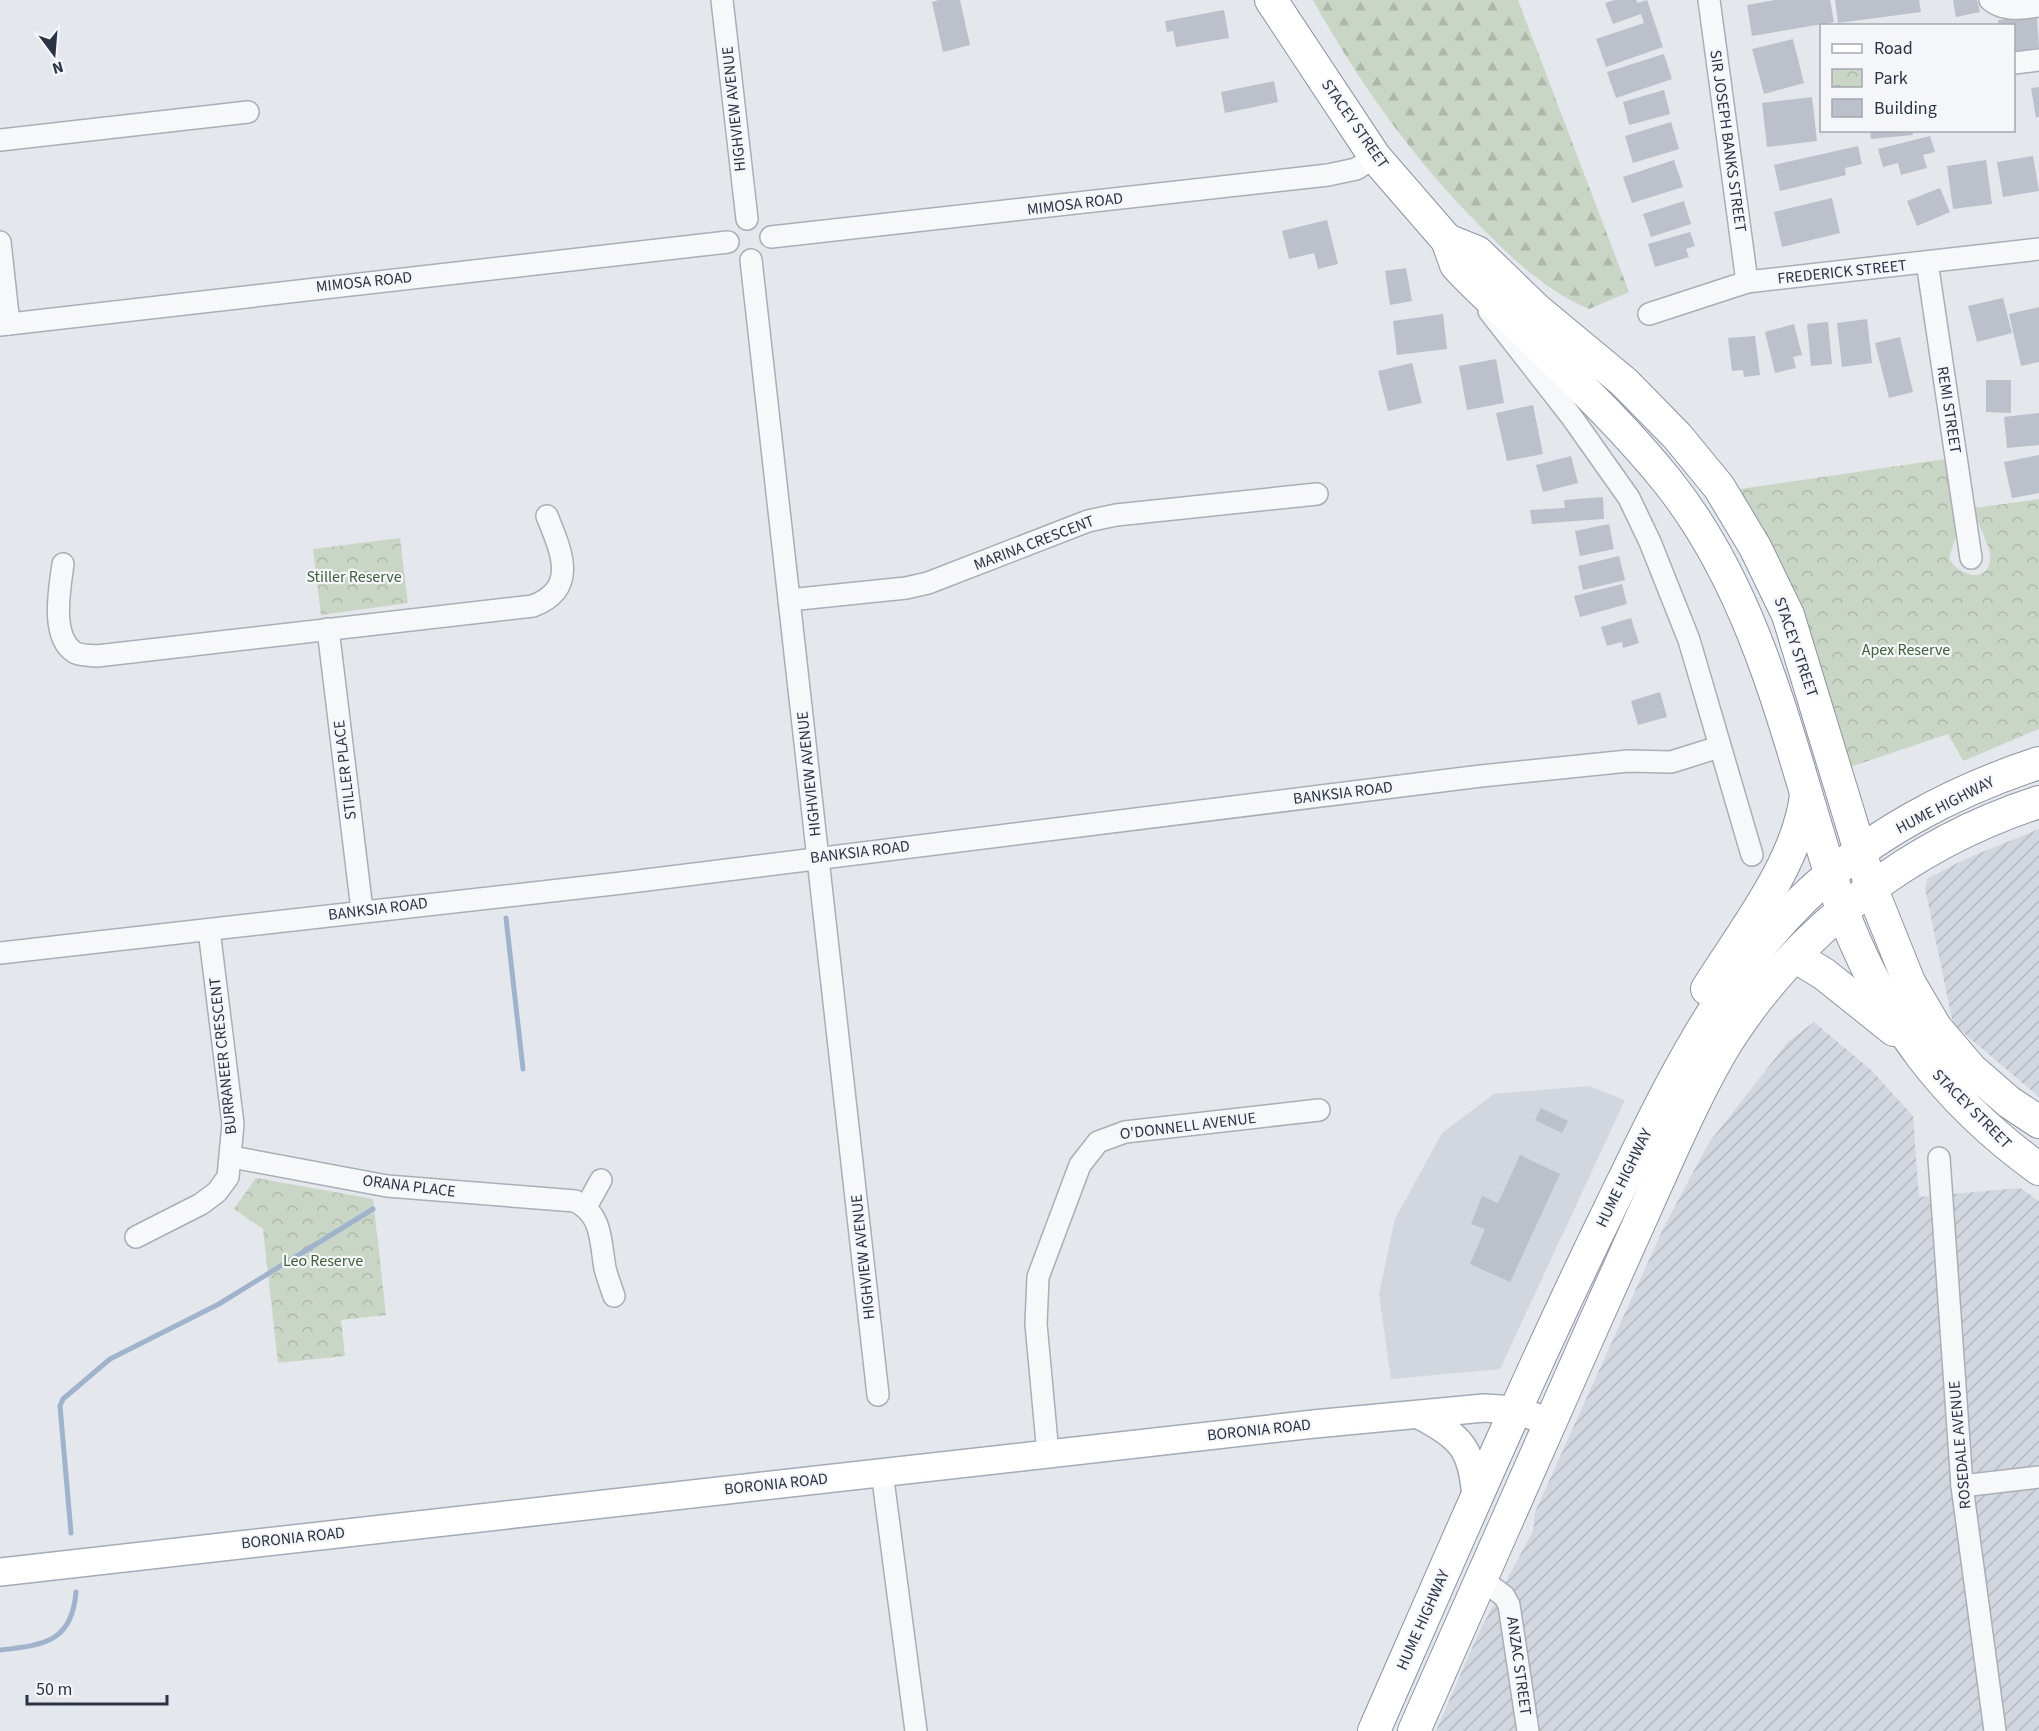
<svg xmlns="http://www.w3.org/2000/svg" width="2039" height="1731" viewBox="0 0 2039 1731" font-family="'Source Sans 3',sans-serif">
<style>
.built{fill:#d2d6de}
.industrial{fill:url(#industrial-furrows)}
.forest{fill:url(#forest-firs)}
.park{fill:url(#park-crowns)}
.lines{fill:none;stroke-linecap:round;stroke-linejoin:round}
.stream{stroke:#9fb4cc;stroke-width:5}
.building{fill:#bbc0ca}
.minor-casing{stroke:#a9aeb7;stroke-width:24}
.major-casing{stroke:#a3abb8;stroke-width:30}
.highway-casing{stroke:#8b94a3;stroke-width:34}
.minor{stroke:#f7f8fa;stroke-width:21}
.major{stroke:#fff;stroke-width:27}
.highway{stroke:#fff;stroke-width:32}
.labels{text-anchor:middle;dominant-baseline:central;stroke-width:4.5;stroke-linejoin:round;paint-order:stroke}
.street-label{font-size:16px;fill:#2b3445;stroke:#f4f6f9}
.park-label{font-size:16px;fill:#3f6138;stroke:#f4f6f9}
</style>
<defs>
<pattern id="industrial-furrows" width="10" height="10" patternUnits="userSpaceOnUse" patternTransform="scale(1.5)"><rect width="10" height="10" fill="#d2d6de"/><path d="M-1 1l2-2M0 10L10 0M9 11l2-2" fill="none" stroke="#b4b8c0"/></pattern>
<pattern id="forest-firs" width="22" height="20" patternUnits="userSpaceOnUse" patternTransform="scale(1.5)"><rect width="22" height="20" fill="#c9d6c5"/><path d="M5 1l3.5 6h-7zM16 11l3.5 6h-7z" fill="#adb8ab"/></pattern>
<pattern id="park-crowns" width="20" height="18" patternUnits="userSpaceOnUse" patternTransform="scale(1.5)"><rect width="20" height="18" fill="#c9d6c5"/><path d="M2 6a3 3 0 1 1 6 0M12 15a3 3 0 1 1 6 0" fill="none" stroke="#adb8ab"/></pattern>
</defs>
<rect width="100%" height="100%" fill="#e4e7ec"/>
<!-- built -->
<polygon class="built" points="1589,1086 1625,1100 1500,1369 1391,1379 1379,1294 1395,1219 1442,1133 1494,1094"/>
<!-- industrial -->
<g class="industrial">
<polygon points="2039,829 2039,1097 1953,1024 1925,888 1927,879 1963,860"/>
<polygon points="1814,1022 1871,1070 1913,1116 1919,1197 2020,1188 2039,1201 2039,1731 1436,1731 1479,1632 1533,1531 1535,1512 1663,1229 1708,1144 1787,1043"/>
</g>
<!-- forest -->
<path class="forest" d="M1313 0H1518L1629 292 1589 309C1546 291 1514 260 1481 227 1414 160 1359 83 1313 0Z"/>
<!-- park -->
<g class="park">
<path d="M1945 459 1956 536 1949 558C1956 574 1986 585 1990 561 1993 547 1976 526 1975 508L2039 499V729L1963 761 1948 734 1847 768 1770 546 1740 489Z"/>
<polygon points="400,538 408,603 321,615 313,549"/>
<polygon points="256,1178 373,1199 386,1315 341,1320 345,1356 278,1363 263,1229 234,1209"/>
</g>
<g class="lines">
<!-- stream -->
<g class="stream">
<polyline points="506,918 523,1069"/>
<polyline points="71,1533 60,1406 63,1399 110,1359 219,1304 373,1209"/>
<path d="M0 1650C43 1645 72 1643 76 1592"/>
</g>
</g>
<!-- building -->
<g class="building">
<polygon points="939,0 960,0 970,45 943,52 932,2"/>
<polygon points="1615,0 1636,0 1638,3 1647,0 1663,47 1606,67 1596,39 1644,23 1641,14 1613,24 1605,3"/>
<polygon points="1775,0 1830,0 1834,22 1752,36 1747,5"/>
<polygon points="1835,0 1919,0 1921,12 1838,23"/>
<polygon points="1953,0 1977,0 1980,12 1956,17"/>
<polygon points="1224,10 1229,38 1176,47 1173,31 1167,32 1165,21"/>
<polygon points="2037,16 2039,48 2014,51 2014,26 1999,26 1998,20"/>
<polygon points="1793,39 1804,83 1764,94 1752,49"/>
<polygon points="1664,54 1672,79 1616,98 1607,72"/>
<polygon points="1274,81 1278,102 1225,113 1221,92"/>
<polygon points="2039,87 2039,117 2036,118 2031,88"/>
<polygon points="1664,90 1670,114 1629,125 1623,102"/>
<polygon points="1812,97 1817,141 1767,147 1762,103"/>
<polygon points="1671,122 1679,149 1633,163 1625,136"/>
<polygon points="1870,130 1912,130 1913,135 1871,139"/>
<polygon points="1930,136 1935,152 1923,155 1927,168 1901,175 1898,163 1883,167 1878,149"/>
<polygon points="1858,146 1862,164 1845,168 1846,175 1780,191 1774,165"/>
<polygon points="2033,156 2039,191 2003,197 1997,162"/>
<polygon points="1674,160 1683,187 1632,203 1623,177"/>
<polygon points="1986,160 1992,204 1953,209 1947,166"/>
<polygon points="1940,188 1950,212 1917,226 1907,201"/>
<polygon points="1832,198 1840,233 1782,247 1774,212"/>
<polygon points="1684,201 1691,224 1651,237 1643,214"/>
<polygon points="1327,220 1338,264 1318,269 1314,253 1289,259 1282,231"/>
<polygon points="1690,232 1695,246 1686,249 1689,257 1655,267 1648,244"/>
<polygon points="1406,268 1412,301 1390,305 1385,271"/>
<polygon points="2003,298 2012,333 1977,342 1968,306"/>
<polygon points="2039,307 2039,362 2021,366 2009,314"/>
<polygon points="1443,314 1447,349 1397,355 1393,321"/>
<polygon points="1867,319 1872,363 1842,367 1837,323"/>
<polygon points="1828,322 1832,364 1811,366 1807,324"/>
<polygon points="1794,324 1802,355 1793,357 1796,368 1775,373 1765,332"/>
<polygon points="1755,336 1760,375 1744,377 1743,370 1732,371 1728,338"/>
<polygon points="1900,337 1913,392 1889,398 1875,343"/>
<polygon points="1496,359 1504,403 1467,410 1459,366"/>
<polygon points="1412,363 1422,403 1388,411 1378,371"/>
<polygon points="1986,380 2011,380 2011,413 1986,412"/>
<polygon points="1533,405 1543,454 1507,461 1496,413"/>
<polygon points="2039,413 2039,445 2007,448 2004,417"/>
<polygon points="2039,455 2039,493 2012,498 2004,462"/>
<polygon points="1571,456 1578,483 1543,492 1536,465"/>
<polygon points="1603,497 1604,519 1532,524 1530,510 1565,508 1564,500"/>
<polygon points="1609,524 1614,549 1580,556 1575,531"/>
<polygon points="1619,556 1625,580 1583,590 1578,566"/>
<polygon points="1622,584 1627,604 1580,617 1574,596"/>
<polygon points="1631,618 1639,643 1623,648 1622,642 1607,646 1601,627"/>
<polygon points="1660,692 1667,717 1638,725 1631,701"/>
<polygon points="1541,1108 1568,1121 1562,1133 1535,1120"/>
<polygon points="1520,1155 1560,1174 1510,1282 1470,1264 1485,1229 1471,1224 1482,1196 1498,1203"/>
</g>
<g class="lines">
<!-- minor casing -->
<g class="minor-casing">
<g id="minor">
<polyline points="722,0 747,219"/>
<polyline points="1709,0 1747,282"/>
<path d="M1990 0C2005 12 2021 8 2039 6"/>
<polyline points="2014,63 2039,60"/>
<polyline points="0,140 248,112"/>
<polyline points="771,237 1328,175 1356,169 1375,157"/>
<polyline points="0,242 9,324"/>
<polyline points="751,260 878,1395"/>
<polyline points="1927,262 1971,558"/>
<polyline points="1489,311 1571,416 1629,498 1650,542 1689,640 1752,855"/>
<polyline points="1649,314 1747,282 2039,249"/>
<polyline points="0,325 728,242"/>
<path d="M63 564C60 587 50 636 74 652 80 656 89 655 97 656L533 606C579 588 561 551 547 516"/>
<polyline points="789,600 906,588 928,583 1088,521 1116,515 1317,494"/>
<polyline points="328,629 362,910"/>
<polyline points="0,953 622,883 1481,776 1628,761 1671,762 1719,747"/>
<path d="M232 1157 387 1186 575 1201C603 1215 600 1241 605 1268 607 1277 611 1287 614 1296"/>
<polyline points="1939,1158 1962,1486 1995,1731"/>
<polyline points="586,1207 601,1180"/>
<polyline points="136,1237 201,1204 217,1192 228,1177 233,1124 209,930"/>
<polyline points="1048,1454 1036,1324 1038,1277 1080,1165 1098,1142 1125,1132 1319,1110"/>
<polyline points="882,1472 916,1731"/>
<polyline points="1962,1486 2039,1477"/>
<polyline points="1481,1579 1504,1596 1509,1605 1528,1731"/>
</g>
</g>
<!-- major casing -->
<g class="major-casing">
<g id="major">
<path d="M1419 1415C1462 1437 1473 1450 1476 1499"/>
<polyline points="0,1572 1314,1424 1484,1408 1515,1410 1550,1422"/>
</g>
</g>
<!-- highway casing -->
<g class="highway-casing">
<g id="highway">
<path d="M1271 0 1375 157 1447 240 1456 265C1476 287 1499 307 1521 328 1571 377 1624 427 1668 482 1766 605 1793 767 1843 912 1884 1020 1945 1101 2039 1169"/>
<polyline points="1447,240 1477,252 1536,309 1624,382 1677,436 1719,487 1755,547 1788,615 1871,887 1909,982 1936,1028 1971,1069 2009,1102 2039,1122"/>
<polyline points="1796,957 1824,974 1894,1030"/>
<path d="M1707 989C1742 933 1798 863 1806 795"/>
<path d="M1374 1731C1451 1556 1526 1380 1610 1208 1663 1099 1715 985 1803 899 1868 836 1953 791 2039 763"/>
<path d="M1414 1731C1474 1596 1533 1461 1593 1326 1616 1275 1639 1224 1662 1172 1682 1128 1702 1083 1727 1042 1799 929 1912 843 2039 802"/>
</g>
</g>
<!-- minor -->
<use href="#minor" class="minor"/>
<!-- major -->
<use href="#major" class="major"/>
<!-- highway -->
<use href="#highway" class="highway"/>
</g>
<g class="labels">
<!-- street labels -->
<g class="street-label">
<text transform="translate(734 109) rotate(-96)">HIGHVIEW AVENUE</text>
<text transform="translate(1355 124) rotate(55)">STACEY STREET</text>
<text transform="translate(1728 141) rotate(82)">SIR JOSEPH BANKS STREET</text>
<text transform="translate(1075 204) rotate(-7)">MIMOSA ROAD</text>
<text transform="translate(1842 272) rotate(-6)">FREDERICK STREET</text>
<text transform="translate(364 282) rotate(-6)">MIMOSA ROAD</text>
<text transform="translate(1949 410) rotate(81)">REMI STREET</text>
<text transform="translate(1034 543) rotate(-21)">MARINA CRESCENT</text>
<text transform="translate(1796 647) rotate(71)">STACEY STREET</text>
<text transform="translate(345 770) rotate(-97)">STILLER PLACE</text>
<text transform="translate(809 774) rotate(-96)">HIGHVIEW AVENUE</text>
<text transform="translate(1343 793) rotate(-7)">BANKSIA ROAD</text>
<text transform="translate(1945 805) rotate(-27)">HUME HIGHWAY</text>
<text transform="translate(860 852) rotate(-7)">BANKSIA ROAD</text>
<text transform="translate(378 909) rotate(-7)">BANKSIA ROAD</text>
<text transform="translate(223 1056) rotate(-96)">BURRANEER CRESCENT</text>
<text transform="translate(1972 1109) rotate(45)">STACEY STREET</text>
<text transform="translate(1188 1126) rotate(-7)">O'DONNELL AVENUE</text>
<text transform="translate(1624 1178) rotate(-64)">HUME HIGHWAY</text>
<text transform="translate(409 1186) rotate(7)">ORANA PLACE</text>
<text transform="translate(863 1257) rotate(-96)">HIGHVIEW AVENUE</text>
<text transform="translate(1259 1430) rotate(-6)">BORONIA ROAD</text>
<text transform="translate(1960 1445) rotate(-95)">ROSEDALE AVENUE</text>
<text transform="translate(776 1484) rotate(-6)">BORONIA ROAD</text>
<text transform="translate(293 1538) rotate(-6)">BORONIA ROAD</text>
<text transform="translate(1423 1620) rotate(-66)">HUME HIGHWAY</text>
<text transform="translate(1519 1666) rotate(82)">ANZAC STREET</text>
</g>
<!-- park labels -->
<g class="park-label">
<text x="354" y="577">Stiller Reserve</text>
<text x="1906" y="650">Apex Reserve</text>
<text x="323" y="1261">Leo Reserve</text>
</g>
</g>
<!-- legend -->
<rect x="1820" y="24" width="195" height="108" fill="#f4f6f9" stroke="#a4a8b1" stroke-width="1.5"/>
<rect x="1832" y="44" width="30" height="9" fill="#ffffff" stroke="#a4a8b1" stroke-width="1.5"/>
<text x="1874" y="54" font-size="18" fill="#2b3445">Road</text>
<rect x="1832" y="69" width="30" height="18" fill="url(#park-crowns)" stroke="#a4a8b1" stroke-width="1.5"/>
<text x="1874" y="84" font-size="18" fill="#2b3445">Park</text>
<rect x="1832" y="99" width="30" height="18" fill="#bbc0ca" stroke="#a4a8b1" stroke-width="1.5"/>
<text x="1874" y="114" font-size="18" fill="#2b3445">Building</text>
<!-- north arrow -->
<g transform="translate(54 54) rotate(164)" stroke="#f4f6f9" stroke-width="4.5" paint-order="stroke">
<path d="M0-4.5L10 22L0 15L-10 22Z" fill="#2b3445"/>
<text y="-9" font-size="16" font-weight="bold" text-anchor="middle" fill="#2b3445">N</text>
</g>
<!-- scale -->
<path d="M27 1695v9h140v-9" fill="none" stroke="#2b3445" stroke-width="3"/>
<text x="36" y="1695" font-size="18" fill="#2b3445" stroke="#f4f6f9" stroke-width="4.5" paint-order="stroke">50 m</text>
</svg>
